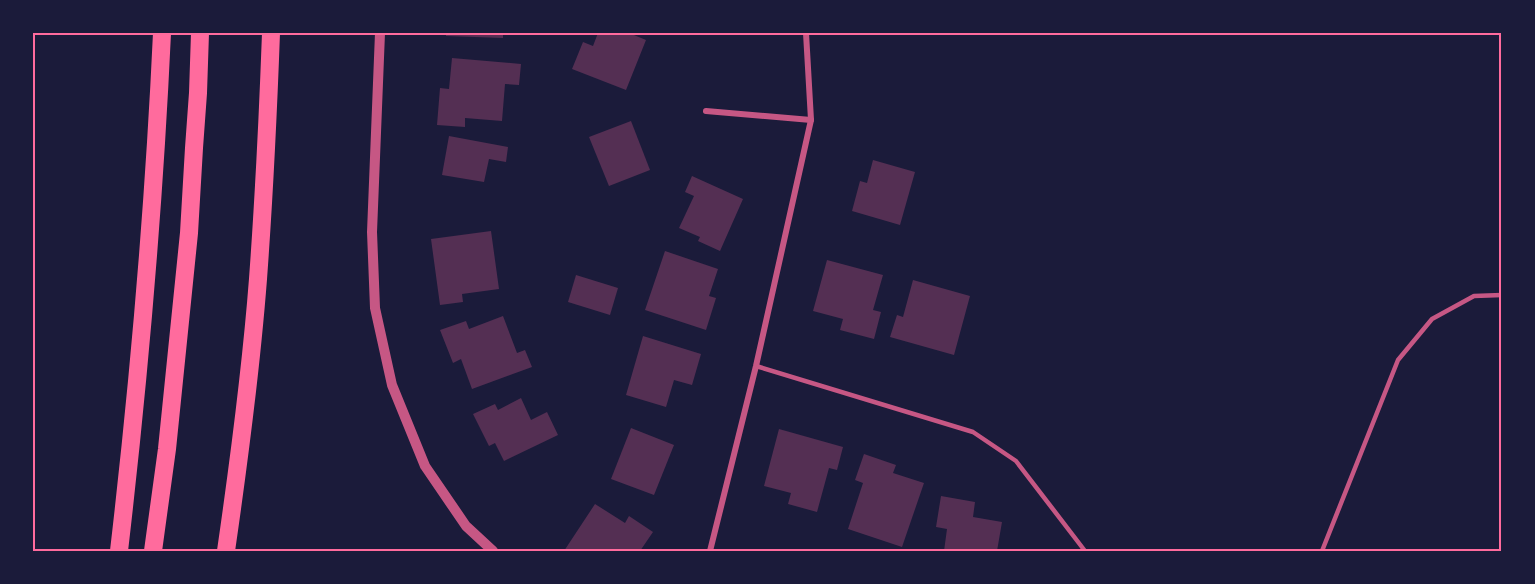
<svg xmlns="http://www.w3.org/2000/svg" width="1535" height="584" viewBox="0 0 1535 584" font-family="'Exo 2',sans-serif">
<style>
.building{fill:#542f53}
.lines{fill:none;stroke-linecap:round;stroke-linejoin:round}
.service{stroke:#c65784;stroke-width:4.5}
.minor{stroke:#c65784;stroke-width:6}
.tertiary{stroke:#c65784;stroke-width:10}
.motorway{stroke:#ff6b9d;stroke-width:18}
.neatline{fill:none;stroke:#ff6b9d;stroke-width:2}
</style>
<rect width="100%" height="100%" fill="#1b1b3a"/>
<!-- building -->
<g class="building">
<polygon points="446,33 503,33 503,38 446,36"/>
<polygon points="598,33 629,33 646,40 626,90 572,69 583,42 593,46"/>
<polygon points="452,58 521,64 519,85 505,84 502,121 465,118 465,127 437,125 440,88 449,89"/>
<polygon points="631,121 650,170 609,186 589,137"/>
<polygon points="449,136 508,147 506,162 489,159 484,182 442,175"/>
<polygon points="873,160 915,172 900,225 852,211 860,181 867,183"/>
<polygon points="692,176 743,199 720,251 698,241 700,237 679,228 694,196 685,192"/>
<polygon points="491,231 499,289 462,294 463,302 440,305 431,239"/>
<polygon points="665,251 718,269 709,296 716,298 706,330 645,310"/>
<polygon points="827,260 883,275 873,310 881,312 874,339 840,330 843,319 813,311"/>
<polygon points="576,275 618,288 610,315 568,302"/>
<polygon points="913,280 970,296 954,355 890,337 897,315 903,317"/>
<polygon points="503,316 517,353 525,350 532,367 472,389 461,359 453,363 440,330 466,321 469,329"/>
<polygon points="643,336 701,354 692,385 674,380 666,407 626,395"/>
<polygon points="521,398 531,420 547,412 558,435 504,461 495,443 489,446 473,414 495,404 498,410"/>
<polygon points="631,428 674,445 654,495 611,479"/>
<polygon points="779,429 843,447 837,470 829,468 817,512 788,504 791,493 764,486"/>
<polygon points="864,454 896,465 893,473 924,483 902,547 848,529 863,483 855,480"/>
<polygon points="941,496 975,502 973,517 1002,522 997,551 944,551 947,529 936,527"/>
<polygon points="595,504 625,523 629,516 653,532 640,551 564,551"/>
</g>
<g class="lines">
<!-- service -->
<g class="service">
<polyline points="756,366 973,432 1016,461 1085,551"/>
<polyline points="1322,551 1398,360 1432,319 1474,296 1502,295"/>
</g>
<!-- minor -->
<g class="minor">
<polyline points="706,111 811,120"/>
<polyline points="710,551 756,366 811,120 806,33"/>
</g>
<!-- tertiary -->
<polyline class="tertiary" points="380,33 372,232 375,308 392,385 425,466 466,526 493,551"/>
<!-- motorway -->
<g class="motorway">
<path d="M119 551C139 379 154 206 162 33"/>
<polyline points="153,551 167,449 189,233 194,148 198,93 200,33"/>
<path d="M226 551C239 461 251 370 258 279 264 197 268 115 271 33"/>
</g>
</g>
<!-- border -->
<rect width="1535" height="584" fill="none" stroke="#1b1b3a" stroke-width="69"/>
<rect x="34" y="34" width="1466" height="516" class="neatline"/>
</svg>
